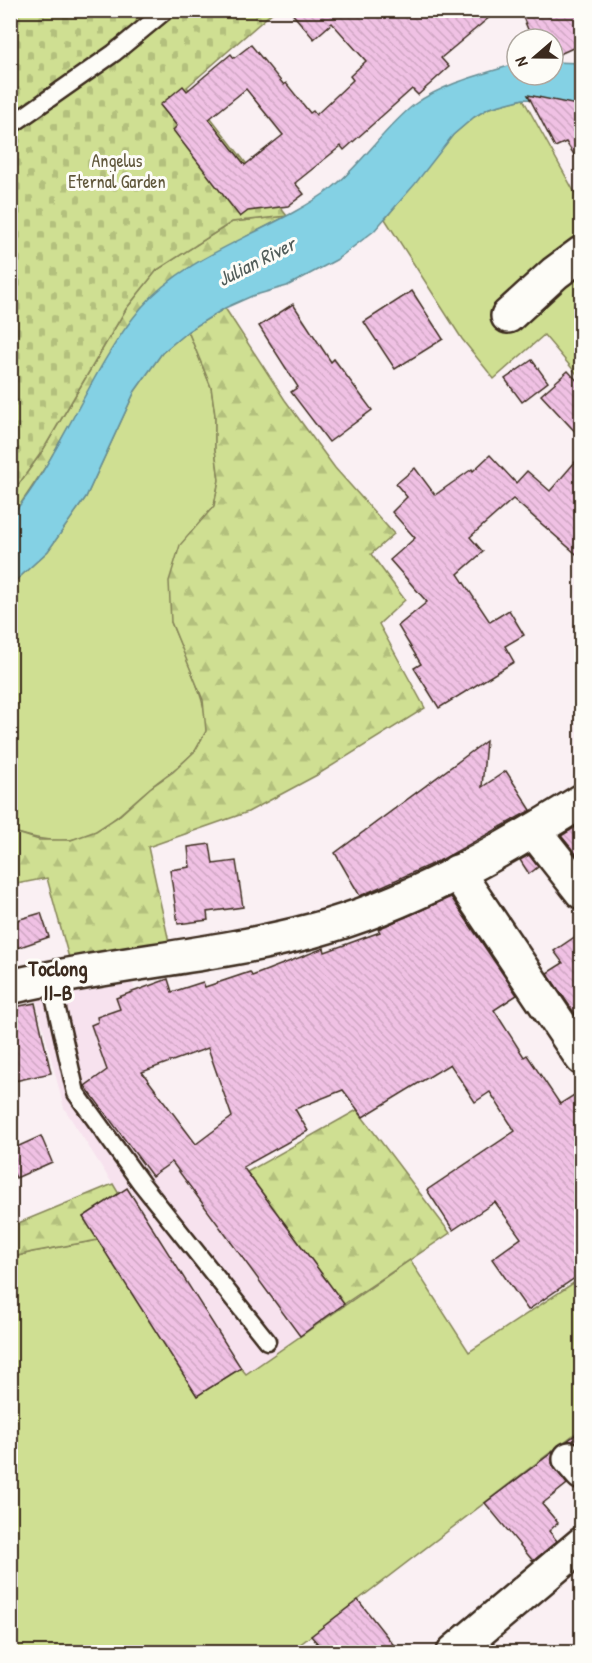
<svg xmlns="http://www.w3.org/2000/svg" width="592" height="1663" viewBox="0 0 592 1663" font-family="'Patrick Hand',sans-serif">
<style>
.built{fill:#f7e2ee}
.green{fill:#cfdf92;stroke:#858458;stroke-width:1.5}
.forest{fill:url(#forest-firs);stroke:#858458;stroke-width:1.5}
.cemetery{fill:url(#cemetery-stones);stroke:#858458;stroke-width:1.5}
.water{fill:#84d1e4;stroke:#678e95;stroke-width:1.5}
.building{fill:url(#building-back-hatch);stroke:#3b2a1e;stroke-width:1.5;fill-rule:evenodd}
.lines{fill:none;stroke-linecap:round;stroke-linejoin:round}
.service-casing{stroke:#3b2a1e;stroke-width:21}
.minor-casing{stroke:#3b2a1e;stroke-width:38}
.tertiary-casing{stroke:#3b2a1e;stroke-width:38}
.service{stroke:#fdfcf7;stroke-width:16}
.minor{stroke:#fdfcf7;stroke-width:33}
.tertiary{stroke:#fdfcf7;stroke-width:33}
.labels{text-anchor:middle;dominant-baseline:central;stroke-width:6;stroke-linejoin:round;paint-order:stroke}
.park-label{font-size:18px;fill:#60573b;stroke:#fdfcf7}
.water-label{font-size:20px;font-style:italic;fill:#515c59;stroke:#fdfcf7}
.quarter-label{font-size:21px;font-weight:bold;fill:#3b2a1e;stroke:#fdfcf7}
</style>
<defs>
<pattern id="forest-firs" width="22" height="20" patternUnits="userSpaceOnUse" patternTransform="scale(1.5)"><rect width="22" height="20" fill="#cfdf92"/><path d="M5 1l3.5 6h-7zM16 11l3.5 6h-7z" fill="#b3c07d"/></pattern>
<pattern id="cemetery-stones" width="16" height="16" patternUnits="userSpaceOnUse" patternTransform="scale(1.5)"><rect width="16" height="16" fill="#cfdf92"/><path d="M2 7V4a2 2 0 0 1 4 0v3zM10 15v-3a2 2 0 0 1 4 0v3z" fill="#b3c07d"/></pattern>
<pattern id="building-back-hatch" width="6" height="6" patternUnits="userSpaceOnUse" patternTransform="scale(1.5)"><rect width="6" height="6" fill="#f0c1e4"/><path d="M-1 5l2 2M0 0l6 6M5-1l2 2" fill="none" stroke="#cfa6c3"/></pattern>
</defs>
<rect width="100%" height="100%" fill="#faf0f3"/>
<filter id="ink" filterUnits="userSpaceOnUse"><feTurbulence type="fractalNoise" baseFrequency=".0167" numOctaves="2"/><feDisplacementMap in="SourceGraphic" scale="12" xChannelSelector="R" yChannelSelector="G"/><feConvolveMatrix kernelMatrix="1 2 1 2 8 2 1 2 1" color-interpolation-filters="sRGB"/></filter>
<g filter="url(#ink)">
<!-- built -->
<polygon class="built" points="132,983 154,1045 129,1054 196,1143 215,1129 344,1304 245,1375 241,1368 197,1396 83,1217 119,1194 64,1108 36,1000"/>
<!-- green -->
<g class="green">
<polygon points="523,99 581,204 581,379 544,335 494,379 462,339 385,219 453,135 474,117 489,108"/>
<path d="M188 331 211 387 215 415V449L219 480 214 506 171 622C181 647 210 706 206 731 203 753 165 775 149 789 125 808 102 837 69 840 48 842 30 837 11 831V585L48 551 86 497 135 391 162 353Z"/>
<polygon points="98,1240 197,1396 241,1368 246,1374 410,1260 469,1352 581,1278 581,1429 290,1652 11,1652 11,1258 32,1252"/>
</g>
<!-- forest -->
<g class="forest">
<polygon points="287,216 247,236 69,426 46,466 18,508 11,515 11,495 43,450 126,309 157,270 232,222"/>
<polygon points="225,308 285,400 335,468 394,534 371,554 405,600 379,624 425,708 317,775 248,812 148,847 169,942 69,958 47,878 11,885 11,831 39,840 71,840 96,831 119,816 150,788 173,772 195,751 206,731 203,700 171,622 169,581 180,545 214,506 219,480 215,449 215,415 211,387 188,331"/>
<polygon points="357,1110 450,1233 344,1304 247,1172"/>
<polygon points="113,1184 119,1194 83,1217 98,1240 32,1252 11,1258 11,1226"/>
</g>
<!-- cemetery -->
<polygon class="cemetery" points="11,11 274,11 187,87 287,216 232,222 157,270 126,309 43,450 11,495"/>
<!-- water -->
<path class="water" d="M553 62 581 63V108L548 100 523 99 489 108 474 117 453 135 415 184 374 231 336 260 287 286 252 296 225 308 188 331 162 353 135 391 86 497 48 551 11 585V515C28 498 42 473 54 452 82 404 105 351 141 308 188 252 275 231 332 188 363 163 384 128 415 104 443 84 479 75 512 65H517V75H553Z"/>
<!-- building -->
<g class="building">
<path d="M289 10H498L441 58 449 67 418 95 412 89 344 150 341 146 295 183 304 194 288 206 248 211 240 217 173 130 177 126 160 105 183 86 187 91 231 54 234 58 251 45 284 85 286 83 310 113 313 111 316 115 353 80 350 76 366 61 332 23 314 39ZM246 89 283 135 245 165 209 119Z"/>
<polygon points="520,10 582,10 582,44 553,57 553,39 532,39"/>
<polygon points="528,95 582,106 582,167 566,142 555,147"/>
<polygon points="412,291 443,339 395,369 364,322"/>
<polygon points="293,304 331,362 334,359 372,410 329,442 291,392 298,387 259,326"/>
<polygon points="532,360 548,382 522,402 505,379"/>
<polygon points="568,371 582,386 582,439 541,395"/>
<polygon points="582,454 582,559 513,499 470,537 483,552 458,574 490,622 509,610 524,635 505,646 514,662 439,708 414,668 421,664 398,626 427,602 390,560 415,538 392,512 407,497 396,484 415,468 435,495 472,469 473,471 490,455 516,483 527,471 550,491"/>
<polygon points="486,741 482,787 506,771 531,810 443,859 360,896 335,853"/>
<polygon points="582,823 582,861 561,836"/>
<polygon points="210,844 213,864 236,861 243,907 207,912 208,920 178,924 170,870 190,867 188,847"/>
<polygon points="529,855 538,867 529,874 520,860"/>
<path d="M451 897 517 995 494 1010 524 1057 527 1055 560 1104 582 1090V1273L528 1310 492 1259 521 1238 495 1202 453 1230 427 1190 515 1131 490 1092 475 1102 450 1064 363 1117 343 1090 295 1109 308 1131 243 1167 344 1304 300 1336 172 1162 152 1176 85 1086 107 1070 91 1025 98 1022 97 1017 120 1009 116 998 168 979 172 992 203 982 205 987 250 972 252 976 324 948 325 952 380 932 378 929ZM208 1048 232 1117 196 1144 142 1072Z"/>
<polygon points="41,913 49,937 17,948 10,922"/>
<polygon points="582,932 582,1024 547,973 563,963 554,951"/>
<polygon points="35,1003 51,1073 10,1082 10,1008"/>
<polygon points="41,1136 52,1162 16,1178 10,1165 10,1150"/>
<polygon points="127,1188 241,1368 197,1396 83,1217"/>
<polygon points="582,1430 582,1445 576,1441 567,1441"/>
<polygon points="554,1451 552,1463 567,1484 542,1504 558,1523 549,1531 557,1541 533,1561 485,1503"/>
<polygon points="358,1600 400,1653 326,1653 311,1636"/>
</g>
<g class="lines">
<!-- service casing -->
<g class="service-casing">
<g id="service">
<polyline points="10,126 114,53 166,10"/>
<polyline points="50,979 76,1093 141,1183 267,1341"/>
</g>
</g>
<!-- minor casing -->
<g class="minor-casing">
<g id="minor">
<polyline points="508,316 555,273 582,253"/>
<polyline points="534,831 582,892"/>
<polyline points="457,872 582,1058"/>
<polyline points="570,1459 582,1473"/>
<polyline points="454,1652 582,1544"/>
</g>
</g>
<!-- tertiary casing -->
<g class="tertiary-casing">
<path id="tertiary" d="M10 987C110 963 212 957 311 931 408 905 497 854 582 801"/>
</g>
<!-- service -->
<use href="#service" class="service"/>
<!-- minor -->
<use href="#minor" class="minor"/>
<!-- tertiary -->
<use href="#tertiary" class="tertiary"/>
</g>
</g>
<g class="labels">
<!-- park labels -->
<g class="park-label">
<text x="117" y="160">Angelus<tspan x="117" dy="21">Eternal Garden</tspan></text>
</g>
<!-- water labels -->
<g class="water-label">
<text transform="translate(256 261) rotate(-27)">Julian River</text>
</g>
<!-- quarter labels -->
<g class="quarter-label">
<text x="58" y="968">Toclong<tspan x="58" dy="24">II-B</tspan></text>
</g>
</g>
<!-- margin -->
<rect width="592" height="1663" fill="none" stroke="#fdfcf7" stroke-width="36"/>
<rect x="18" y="18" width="556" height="1627" fill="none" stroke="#3b2a1e" stroke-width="2" filter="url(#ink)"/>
<!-- north arrow -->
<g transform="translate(535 57) rotate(250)"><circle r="28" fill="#fdfcf7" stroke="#afa8a0" stroke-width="1.5"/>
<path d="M0-4.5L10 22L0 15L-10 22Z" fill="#3b2a1e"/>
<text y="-9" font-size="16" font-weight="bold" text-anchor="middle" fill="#3b2a1e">N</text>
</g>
</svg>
